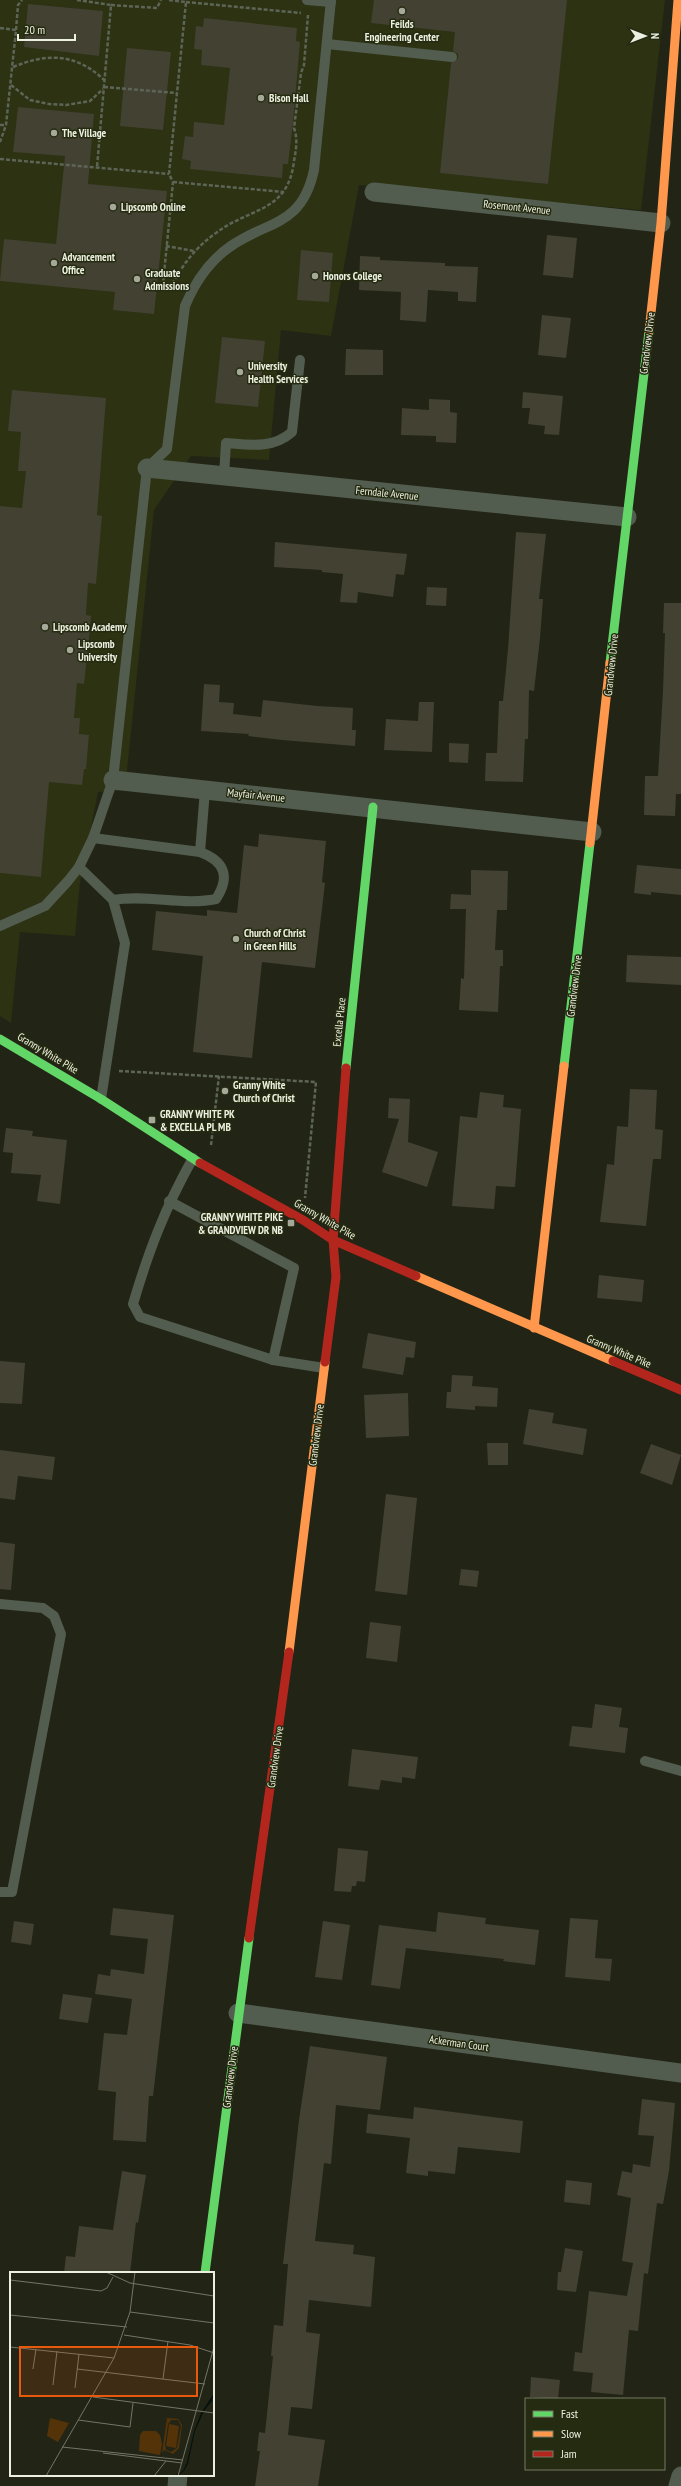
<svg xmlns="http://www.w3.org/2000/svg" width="681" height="2486" viewBox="0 0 681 2486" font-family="'PT Sans Narrow',sans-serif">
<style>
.built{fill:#2c3212}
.building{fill:#434132}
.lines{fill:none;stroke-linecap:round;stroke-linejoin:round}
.path{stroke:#5d6557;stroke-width:2.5;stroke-dasharray:4 2;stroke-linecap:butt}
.lane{stroke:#525d50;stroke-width:10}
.street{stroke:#525d50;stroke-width:19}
.fast{stroke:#63d668;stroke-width:9}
.slow{stroke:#ff974d;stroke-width:9}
.jam{stroke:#b3261e;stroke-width:9}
.poi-dot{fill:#a5a999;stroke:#252b10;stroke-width:1.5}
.labels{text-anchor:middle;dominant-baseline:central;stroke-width:3;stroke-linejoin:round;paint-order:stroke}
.poi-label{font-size:11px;font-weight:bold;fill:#ecf0e0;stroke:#252b10;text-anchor:start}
.street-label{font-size:11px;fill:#ecf0e0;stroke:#252b10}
.inset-road{fill:none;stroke:#737667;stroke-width:1}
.view{fill:#e8590c;fill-opacity:0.15;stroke:#e8590c;stroke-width:2}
.inset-edge{fill:none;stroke:#ecf0e0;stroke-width:2}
</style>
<rect width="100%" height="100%" fill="#222516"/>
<!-- built -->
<polygon class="built" points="0,0 665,0 641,210 359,185 331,336 281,330 269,460 191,456 154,510 125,790 98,792 80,882 75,936 20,932 11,1023 0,1016"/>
<!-- building -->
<g class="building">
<polygon points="374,0 567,0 548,184 440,173 451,63 458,58 458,54 453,51 455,32 371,23"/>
<polygon points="28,4 103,11 99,56 24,47"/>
<polygon points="204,18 297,28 296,41 300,42 293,123 288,164 283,164 282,178 190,169 191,161 182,159 185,136 193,137 194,122 224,125 230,68 201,65 202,50 194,49 196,26 203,27"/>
<polygon points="127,48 171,52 163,130 120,126"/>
<polygon points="18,107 94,114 88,184 167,191 154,314 113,310 115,292 0,281 4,239 56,244 65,156 13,152"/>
<polygon points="547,235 577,238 573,278 543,275"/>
<polygon points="301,250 333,253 329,302 297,300"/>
<polygon points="360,256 380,257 380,260 445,263 445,266 478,267 476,302 458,301 458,292 428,290 426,322 400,320 401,292 359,290"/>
<polygon points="542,315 571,318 566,358 538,355"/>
<polygon points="222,337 265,341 258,407 215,403"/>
<polygon points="346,349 383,350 383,375 345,375"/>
<polygon points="12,390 106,398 97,515 102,516 96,584 88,583 86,615 91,616 89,639 84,684 77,683 74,718 80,718 79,734 89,735 86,769 84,769 82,785 49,782 41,877 0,873 0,506 22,508 26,471 18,471 21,432 8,431"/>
<polygon points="523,392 563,396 559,435 544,434 545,426 528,424 530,408 522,408"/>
<polygon points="429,399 450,400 450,412 457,413 456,443 436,442 436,436 401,435 402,408 429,410"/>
<polygon points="516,532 546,534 539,599 543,599 540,638 534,691 529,690 528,739 525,739 523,782 485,781 486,753 497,753 499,701 503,701 508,649"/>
<polygon points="275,542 407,554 404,575 396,574 393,597 358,592 357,603 340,602 343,574 322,572 322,570 274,567"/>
<polygon points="427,587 447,588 446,606 426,605"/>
<polygon points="664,603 681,603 681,794 676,794 675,816 644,815 645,776 658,776 663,691 665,633 663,633"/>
<polygon points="204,684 220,685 219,702 234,703 233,714 261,717 263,700 317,706 353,708 352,730 356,730 355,746 282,740 248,736 249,734 201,731"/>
<polygon points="419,702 434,702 432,752 384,750 386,719 418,721"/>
<polygon points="449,743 469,744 468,763 449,762"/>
<polygon points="259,834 326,841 322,882 325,883 315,968 262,962 252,1058 193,1052 203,956 152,950 156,911 207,916 207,910 237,913 244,845 258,847"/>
<polygon points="637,865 681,869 681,895 651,892 651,895 634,893"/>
<polygon points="471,870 508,871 507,910 497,910 495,950 503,950 503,966 500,966 498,1012 459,1010 461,978 464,979 466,909 450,909 451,894 471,895"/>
<polygon points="627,955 681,957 681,985 626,982"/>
<polygon points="630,1089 657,1090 655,1129 663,1130 661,1159 653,1159 646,1226 600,1222 607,1164 614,1165 617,1126 628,1127"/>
<polygon points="480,1092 504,1095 503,1107 521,1109 515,1187 496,1186 494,1209 452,1206 460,1116 477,1118"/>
<polygon points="389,1098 410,1099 408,1142 438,1152 427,1187 382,1172 399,1119 388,1118"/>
<polygon points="6,1128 33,1131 32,1136 67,1140 60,1204 37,1201 41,1175 11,1173 13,1153 3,1152"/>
<polygon points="599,1275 644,1280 642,1302 597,1298"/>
<polygon points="368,1333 416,1342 414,1358 406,1357 403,1375 362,1368"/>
<polygon points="0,1361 25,1363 22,1404 0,1403"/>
<polygon points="452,1375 473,1376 472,1386 498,1388 497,1407 475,1406 475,1410 446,1408 447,1392 451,1392"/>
<polygon points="408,1393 409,1436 366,1438 364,1395"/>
<polygon points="529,1409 554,1413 552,1423 587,1429 583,1455 523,1444"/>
<polygon points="487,1443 508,1443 508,1465 488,1465"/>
<polygon points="651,1444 681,1455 672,1485 640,1473"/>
<polygon points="0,1450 55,1457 52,1480 18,1476 15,1500 0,1498"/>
<polygon points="386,1494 417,1498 407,1595 375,1591"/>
<polygon points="0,1542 15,1544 11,1590 0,1589"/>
<polygon points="461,1569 479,1571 477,1587 459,1585"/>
<polygon points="370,1622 401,1626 397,1662 366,1658"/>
<polygon points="595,1704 622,1708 619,1727 628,1728 625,1753 569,1746 572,1726 592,1728"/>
<polygon points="352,1749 418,1757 415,1779 402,1777 402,1783 381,1780 379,1790 348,1786"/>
<polygon points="338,1848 368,1851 365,1882 357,1881 356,1886 352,1886 351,1892 334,1891"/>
<polygon points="113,1908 174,1915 153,2096 149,2096 146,2142 113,2140 116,2092 98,2090 104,2033 127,2035 132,1999 95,1994 98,1974 110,1976 111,1969 144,1974 148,1939 110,1935"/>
<polygon points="438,1912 486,1918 485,1924 539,1930 535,1965 503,1961 504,1959 406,1948 400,1989 371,1985 379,1925 436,1932"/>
<polygon points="570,1918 598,1920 595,1958 612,1959 610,1981 565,1977"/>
<polygon points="14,1921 34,1924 31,1945 11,1942"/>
<polygon points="323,1921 350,1925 342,1980 315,1977"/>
<polygon points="63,1994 92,1998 88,2023 59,2019"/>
<polygon points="310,2046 387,2057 380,2110 336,2105 331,2164 324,2163 315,2241 354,2245 353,2254 375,2257 371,2307 309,2300 306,2332 320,2334 312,2409 291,2407 288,2435 325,2440 318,2486 255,2486 260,2451 257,2451 259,2432 265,2433 273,2356 271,2356 274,2325 283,2326 288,2264 283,2264 299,2120"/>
<polygon points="642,2099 675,2103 669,2171 663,2204 657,2203 648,2274 644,2273 638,2331 629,2330 623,2395 591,2392 593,2373 573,2371 575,2352 582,2353 589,2291 627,2296 633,2263 622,2261 631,2198 617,2195 622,2171 632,2173 633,2164 650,2167 654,2136 638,2135"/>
<polygon points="414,2107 523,2121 520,2153 458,2147 455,2174 428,2171 428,2176 406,2173 410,2138 366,2133 368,2114 413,2119"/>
<polygon points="122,2171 146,2175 138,2223 136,2222 130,2273 64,2273 66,2256 75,2257 79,2226 113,2230"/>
<polygon points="566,2180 592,2183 590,2205 564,2202"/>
<polygon points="565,2248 583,2251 576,2292 557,2290 558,2272 561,2272"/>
<polygon points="531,2377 560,2380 558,2399 530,2397"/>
</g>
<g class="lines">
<!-- path -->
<g class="path">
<polyline points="77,0 111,5 97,167"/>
<path d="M169 0 186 2 169 174 173 182 163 284 171 286C183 264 196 247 216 233 250 207 288 213 294 161 296 150 298 139 294 128L301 73 304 65 308 15"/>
<polyline points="186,2 301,13"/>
<polyline points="111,5 157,8 161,0"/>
<polyline points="0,28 16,30 6,125 0,142"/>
<polyline points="16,30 18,5 22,0"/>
<path d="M13 67C47 53 76 53 104 80"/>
<polyline points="11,85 30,100 49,104 66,105 90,101 103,89"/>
<polyline points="104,87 177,93"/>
<polyline points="0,125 6,125"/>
<polyline points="0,159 169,174"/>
<polyline points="173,182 284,192"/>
<polyline points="166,246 194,251"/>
<polyline points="119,1071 316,1082 305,1198"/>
<polyline points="211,1145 219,1076"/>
</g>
<!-- lane -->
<g class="lane">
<polyline points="307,0 331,2"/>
<polyline points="327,44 452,57"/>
<path d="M224 476 226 443C250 445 273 449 292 432L300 360"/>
<polyline points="93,838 200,852 205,790"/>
<polyline points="79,867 113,900 125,943 101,1099"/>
<path d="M113 900C147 894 183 906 216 899 231 876 224 861 200 852"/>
<path d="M0 926 45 906 68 881 79 867 93 838 107 797 113 780 147 468 167 449 185 306C195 282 209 261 231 246 269 220 302 226 314 170L331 0"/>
<path d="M193 1158C165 1208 149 1250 133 1304L140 1317 273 1360"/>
<polyline points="169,1201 294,1268 273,1360 324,1368"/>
<polyline points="0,1604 43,1608 54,1616 61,1634 12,1892 0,1892"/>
<polyline points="645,1761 681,1771"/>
</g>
<!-- street -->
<g class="street">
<polyline points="374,192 661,223"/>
<polyline points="147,468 627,517"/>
<polyline points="113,780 592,832"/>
<polyline points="238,2013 681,2073"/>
<polyline points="177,2486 178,2475"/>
<polyline points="678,2486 681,2476"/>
</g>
<!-- fast -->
<g class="fast">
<polyline points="610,663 649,331"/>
<polyline points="0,1039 101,1099 200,1163"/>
<polyline points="564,1066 590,843"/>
<polyline points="346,1068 373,807"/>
<polyline points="205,2273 249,1938"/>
</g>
<!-- slow -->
<g class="slow">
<polyline points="649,331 661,223 678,0"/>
<polyline points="590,843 610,663"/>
<polyline points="416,1276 613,1361"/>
<polyline points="534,1328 564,1066"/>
<polyline points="289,1652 325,1362"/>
</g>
<!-- jam -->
<g class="jam">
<polyline points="200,1163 303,1220 333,1240 416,1276"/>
<polyline points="613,1361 681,1390"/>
<polyline points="325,1362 336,1277 333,1240 346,1068"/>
<polyline points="249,1938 289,1652"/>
</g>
</g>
<!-- markers -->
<g class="poi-dot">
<circle cx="402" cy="11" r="4"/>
<circle cx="261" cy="98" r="4"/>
<circle cx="54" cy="133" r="4"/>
<circle cx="113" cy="207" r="4"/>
<circle cx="54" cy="263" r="4"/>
<circle cx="315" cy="276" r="4"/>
<circle cx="137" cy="279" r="4"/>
<circle cx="240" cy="372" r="4"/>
<circle cx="45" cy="627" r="4"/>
<circle cx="70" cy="650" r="4"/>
<circle cx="236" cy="939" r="4"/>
<circle cx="225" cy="1091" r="4"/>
<rect x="148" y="1116" width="8" height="8" rx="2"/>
<rect x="287" y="1219" width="8" height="8" rx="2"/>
</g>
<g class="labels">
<!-- poi labels -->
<g class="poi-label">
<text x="402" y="24" text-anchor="middle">Feilds<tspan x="402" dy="13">Engineering Center</tspan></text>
<text x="269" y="98">Bison Hall</text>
<text x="62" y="133">The Village</text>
<text x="121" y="207">Lipscomb Online</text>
<text x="62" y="257">Advancement<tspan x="62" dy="13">Office</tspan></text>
<text x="145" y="273">Graduate<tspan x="145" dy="13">Admissions</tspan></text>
<text x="323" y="276">Honors College</text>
<text x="248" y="366">University<tspan x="248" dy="13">Health Services</tspan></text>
<text x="53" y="627">Lipscomb Academy</text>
<text x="78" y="644">Lipscomb<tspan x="78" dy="13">University</tspan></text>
<text x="244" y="933">Church of Christ<tspan x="244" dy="13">in Green Hills</tspan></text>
<text x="233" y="1085">Granny White<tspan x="233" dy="13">Church of Christ</tspan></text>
<text x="160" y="1114">GRANNY WHITE PK<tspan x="160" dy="13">&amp; EXCELLA PL MB</tspan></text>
<text x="283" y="1217" text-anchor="end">GRANNY WHITE PIKE<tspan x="283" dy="13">&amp; GRANDVIEW DR NB</tspan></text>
</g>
<!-- street labels -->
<g class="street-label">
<text transform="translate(517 207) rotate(6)">Rosemont Avenue</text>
<text transform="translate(647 343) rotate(-83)">Grandview Drive</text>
<text transform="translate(387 493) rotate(6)">Ferndale Avenue</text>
<text transform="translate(611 665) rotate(-84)">Grandview Drive</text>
<text transform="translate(256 795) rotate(6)">Mayfair Avenue</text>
<text transform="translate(574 986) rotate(-83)">Grandview Drive</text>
<text transform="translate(339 1022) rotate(-84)">Excella Place</text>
<text transform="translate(48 1053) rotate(31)">Granny White Pike</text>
<text transform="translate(325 1219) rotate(30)">Granny White Pike</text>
<text transform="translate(619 1351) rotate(23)">Granny White Pike</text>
<text transform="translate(316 1435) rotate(-83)">Grandview Drive</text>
<text transform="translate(275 1757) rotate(-82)">Grandview Drive</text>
<text transform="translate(459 2043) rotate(8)">Ackerman Court</text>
<text transform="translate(230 2077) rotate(-83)">Grandview Drive</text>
</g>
</g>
<!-- overview -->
<g transform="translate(10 2272)">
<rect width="204" height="204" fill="#222516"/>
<path d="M40 146 59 151 48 170 37 164ZM157 146 168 147 172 153 169 176 163 182 154 178 152 181ZM161 148H168L171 154 167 176 161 180 156 178 155 173 158 152ZM159 152 169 154 166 176 156 174ZM133 159H146L150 163 152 172 150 183 129 179 130 163Z" fill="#553309" fill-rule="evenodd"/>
<path d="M204 121 202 129 194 139 185 159 178 192 174 199 167 204H164L173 199 177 190 184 159 191 141Z" fill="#06110d"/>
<path class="inset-road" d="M96 0 120 11 204 24M0 8 91 19 97 16 103 5M120 40 204 51M0 43 117 55M114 63 180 73 204 81M0 75 104 86M23 97 26 77M67 97 195 112M153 107 158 69M43 113 47 79M65 116 69 82M83 125 204 141M68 148 120 155 123 131M52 175 173 188M93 181 172 191M36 204 104 86 120 40 125 0M69 204H89M144 204 156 189M168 204 204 75"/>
<path class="view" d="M10 75H187V124H10Z"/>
<rect width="204" height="204" class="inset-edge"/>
</g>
<!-- legend -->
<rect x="525" y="2398" width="140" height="72" fill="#252b10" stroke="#757a63"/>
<rect x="533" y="2411" width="20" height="6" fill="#63d668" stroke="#757a63"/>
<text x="561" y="2418" font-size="12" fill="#ecf0e0">Fast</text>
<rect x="533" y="2431" width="20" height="6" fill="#ff974d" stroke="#757a63"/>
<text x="561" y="2438" font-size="12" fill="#ecf0e0">Slow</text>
<rect x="533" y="2451" width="20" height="6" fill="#b3261e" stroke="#757a63"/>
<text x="561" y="2458" font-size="12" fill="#ecf0e0">Jam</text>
<!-- north arrow -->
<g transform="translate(645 36) rotate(90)" stroke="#252b10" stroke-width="3" paint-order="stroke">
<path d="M0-3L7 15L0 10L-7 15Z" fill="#ecf0e0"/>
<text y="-6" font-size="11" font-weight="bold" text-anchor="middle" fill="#ecf0e0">N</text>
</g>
<!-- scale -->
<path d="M18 34v6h57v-6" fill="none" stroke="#ecf0e0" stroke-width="2"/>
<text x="24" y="34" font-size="12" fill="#ecf0e0" stroke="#252b10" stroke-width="3" paint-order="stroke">20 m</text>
</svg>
